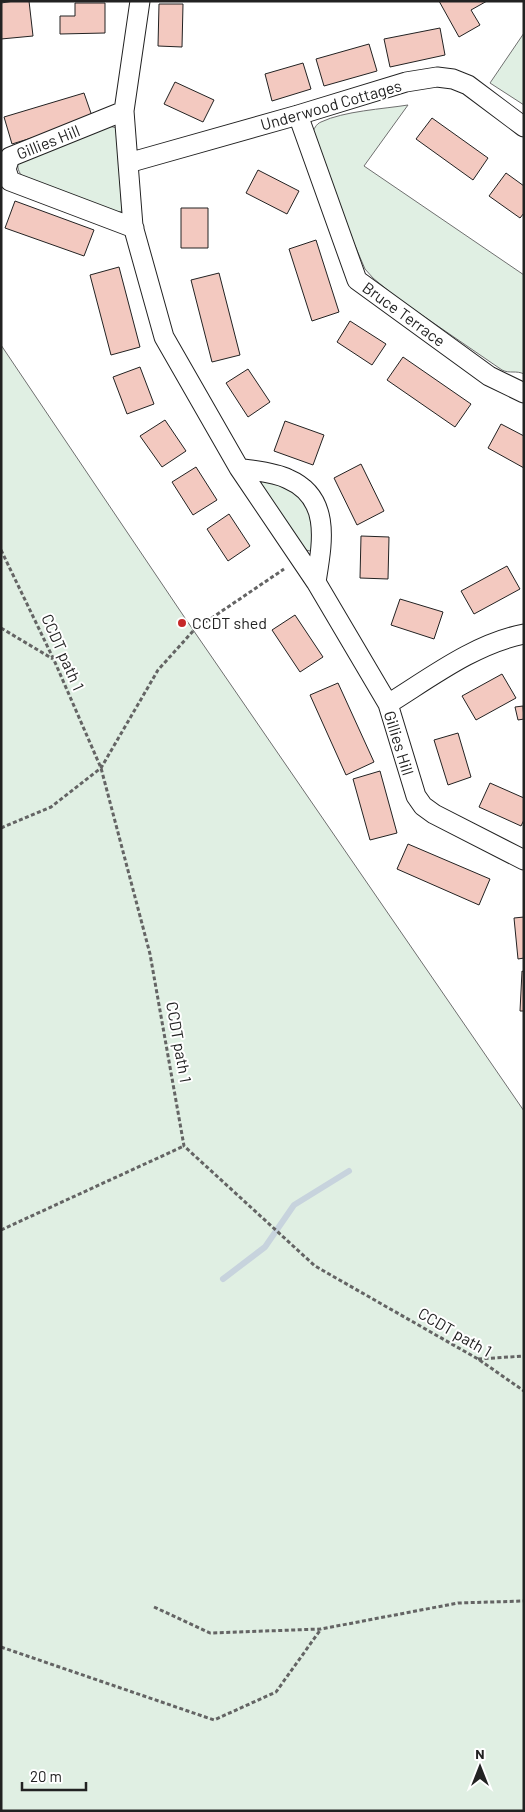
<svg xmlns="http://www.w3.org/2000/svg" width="525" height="1812" font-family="Barlow,sans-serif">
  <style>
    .green { fill: #e0efe3; stroke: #6f6f6f }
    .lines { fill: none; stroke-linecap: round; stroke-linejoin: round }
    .stream { stroke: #c7d3dd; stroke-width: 6 }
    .building { fill: #f3c9c0; stroke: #222 }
    .street-casing { stroke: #222; stroke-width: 21 }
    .path { stroke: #646464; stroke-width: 3; stroke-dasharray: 4 2.5; stroke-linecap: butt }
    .street { stroke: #fff; stroke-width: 19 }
    .poi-dot { fill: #c62828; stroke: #fff; stroke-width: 2 }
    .labels { text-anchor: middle; stroke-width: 4; stroke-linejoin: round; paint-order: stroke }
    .street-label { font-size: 16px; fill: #222; stroke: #fff }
    .poi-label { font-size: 16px; fill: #222; stroke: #fff; text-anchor: start }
  </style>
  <rect width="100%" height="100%" fill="#fff"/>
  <path class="green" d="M524,33V105L490,83Z
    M408,105L364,166L524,275V374C516,370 510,374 502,370L397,298L373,278L365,269L350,234L312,134C314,129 316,124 321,122C344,111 383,109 408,105Z
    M109,126L117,128V132L122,211L120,212L110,211L25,179C20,174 17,170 18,163Z
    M1,345L187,621L524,1111V1811H1Z
    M262,479L289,486L309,505L314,547L310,551L306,550L258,481Z"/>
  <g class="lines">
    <path class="stream" d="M223,1279L265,1247L294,1205L349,1171"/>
  </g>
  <path class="building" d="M14,1H29L33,36L1,39V3Z
    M439,1H487L471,10L480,25L459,37Z
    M75,3H105V33L60,34V16H75Z
    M159,4H183L182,47L158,46Z
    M440,28L445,55L390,67L384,39Z
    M369,44L377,71L324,86L316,59Z
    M303,63L311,89L272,101L265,74Z
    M175,82L214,100L203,122L164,104Z
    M84,93L93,119L12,144L4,117Z
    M432,118L488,158L473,180L416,139Z
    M258,170L299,191L287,214L246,193Z
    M506,173L524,186V213L520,218L489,196Z
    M15,201L94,230L84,256L5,228Z
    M181,208H208V248H181Z
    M316,240L339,312L312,321L289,249Z
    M119,267L140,347L111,355L90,275Z
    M219,273L240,355L212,362L191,280Z
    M350,321L386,344L372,365L337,342Z
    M403,357L471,404L455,427L387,380Z
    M140,367L154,404L127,414L113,377Z
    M248,369L270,402L248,417L226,383Z
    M165,420L186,451L162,467L140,436Z
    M285,421L324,435L313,465L274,451Z
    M501,424L524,436V468L488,448Z
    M361,464L384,511L357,525L334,478Z
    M196,467L217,500L193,515L172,482Z
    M229,514L250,546L228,561L207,529Z
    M361,536L389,537L388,579L360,578Z
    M507,566L520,589L474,614L461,591Z
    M400,599L443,612L434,639L391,625Z
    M295,615L323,657L300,672L272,630Z
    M502,674L516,698L476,720L462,696Z
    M338,683L374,762L346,775L310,695Z
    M523,706L524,719L518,720L515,707Z
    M458,733L471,777L448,785L434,740Z
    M380,771L397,833L370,840L353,779Z
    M490,783L524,798V820L521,826L479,807Z
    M408,844L490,879L479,905L397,869Z
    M524,917V958L518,959L514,918Z
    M522,971L524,972V1011H520Z"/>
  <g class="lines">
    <g class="street-casing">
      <path id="street" d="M140,1L124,111L128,163L133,226L164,337L239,468L316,582L388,704L416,796L423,806L434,814L524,860
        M124,111L10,157L6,169L10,181L134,228
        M298,115L357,280L489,376L524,393
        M128,163L298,115L406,82L437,77L453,79L468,85L524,127
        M239,468C254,471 274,472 288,479C332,498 322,544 316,582
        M388,704C430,678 474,644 524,634"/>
    </g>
    <path class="path" d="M1,550L54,660L101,768L150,954L184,1146L315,1266L478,1359L524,1391
      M1,628L53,659
      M1,828L51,807L101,768L158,670L194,630L284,569
      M1,1230L184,1146
      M478,1359L524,1356
      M154,1607L210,1633L321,1629L458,1603L524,1601
      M1,1647L214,1720L276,1692L321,1629"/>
    <use href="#street" class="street"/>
  </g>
  <circle class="poi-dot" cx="182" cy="623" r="5"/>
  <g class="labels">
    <g class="street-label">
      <text transform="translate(331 105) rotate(-16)" y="6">Underwood Cottages</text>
      <text transform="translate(48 142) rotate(-22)" y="6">Gillies Hill</text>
      <text transform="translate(404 314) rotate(36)" y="6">Bruce Terrace</text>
      <text transform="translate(63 652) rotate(66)" y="6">CCDT path 1</text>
      <text transform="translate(399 743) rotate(73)" y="6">Gillies Hill</text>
      <text transform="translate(179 1042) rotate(80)" y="6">CCDT path 1</text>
      <text transform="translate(455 1332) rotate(30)" y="6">CCDT path 1</text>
    </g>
    <g class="poi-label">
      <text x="192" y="629">CCDT shed</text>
    </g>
  </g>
  <rect width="525" height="1812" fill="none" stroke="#222222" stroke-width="5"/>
  <g transform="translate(480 1767)" stroke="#ffffff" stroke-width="4" paint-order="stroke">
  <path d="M0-4L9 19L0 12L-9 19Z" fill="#222222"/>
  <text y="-8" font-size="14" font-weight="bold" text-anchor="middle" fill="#222222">N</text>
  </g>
  <path d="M22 1782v8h64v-8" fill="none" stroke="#222222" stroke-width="2.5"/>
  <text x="30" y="1782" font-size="15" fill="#222222" stroke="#ffffff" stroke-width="4" paint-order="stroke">20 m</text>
</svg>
